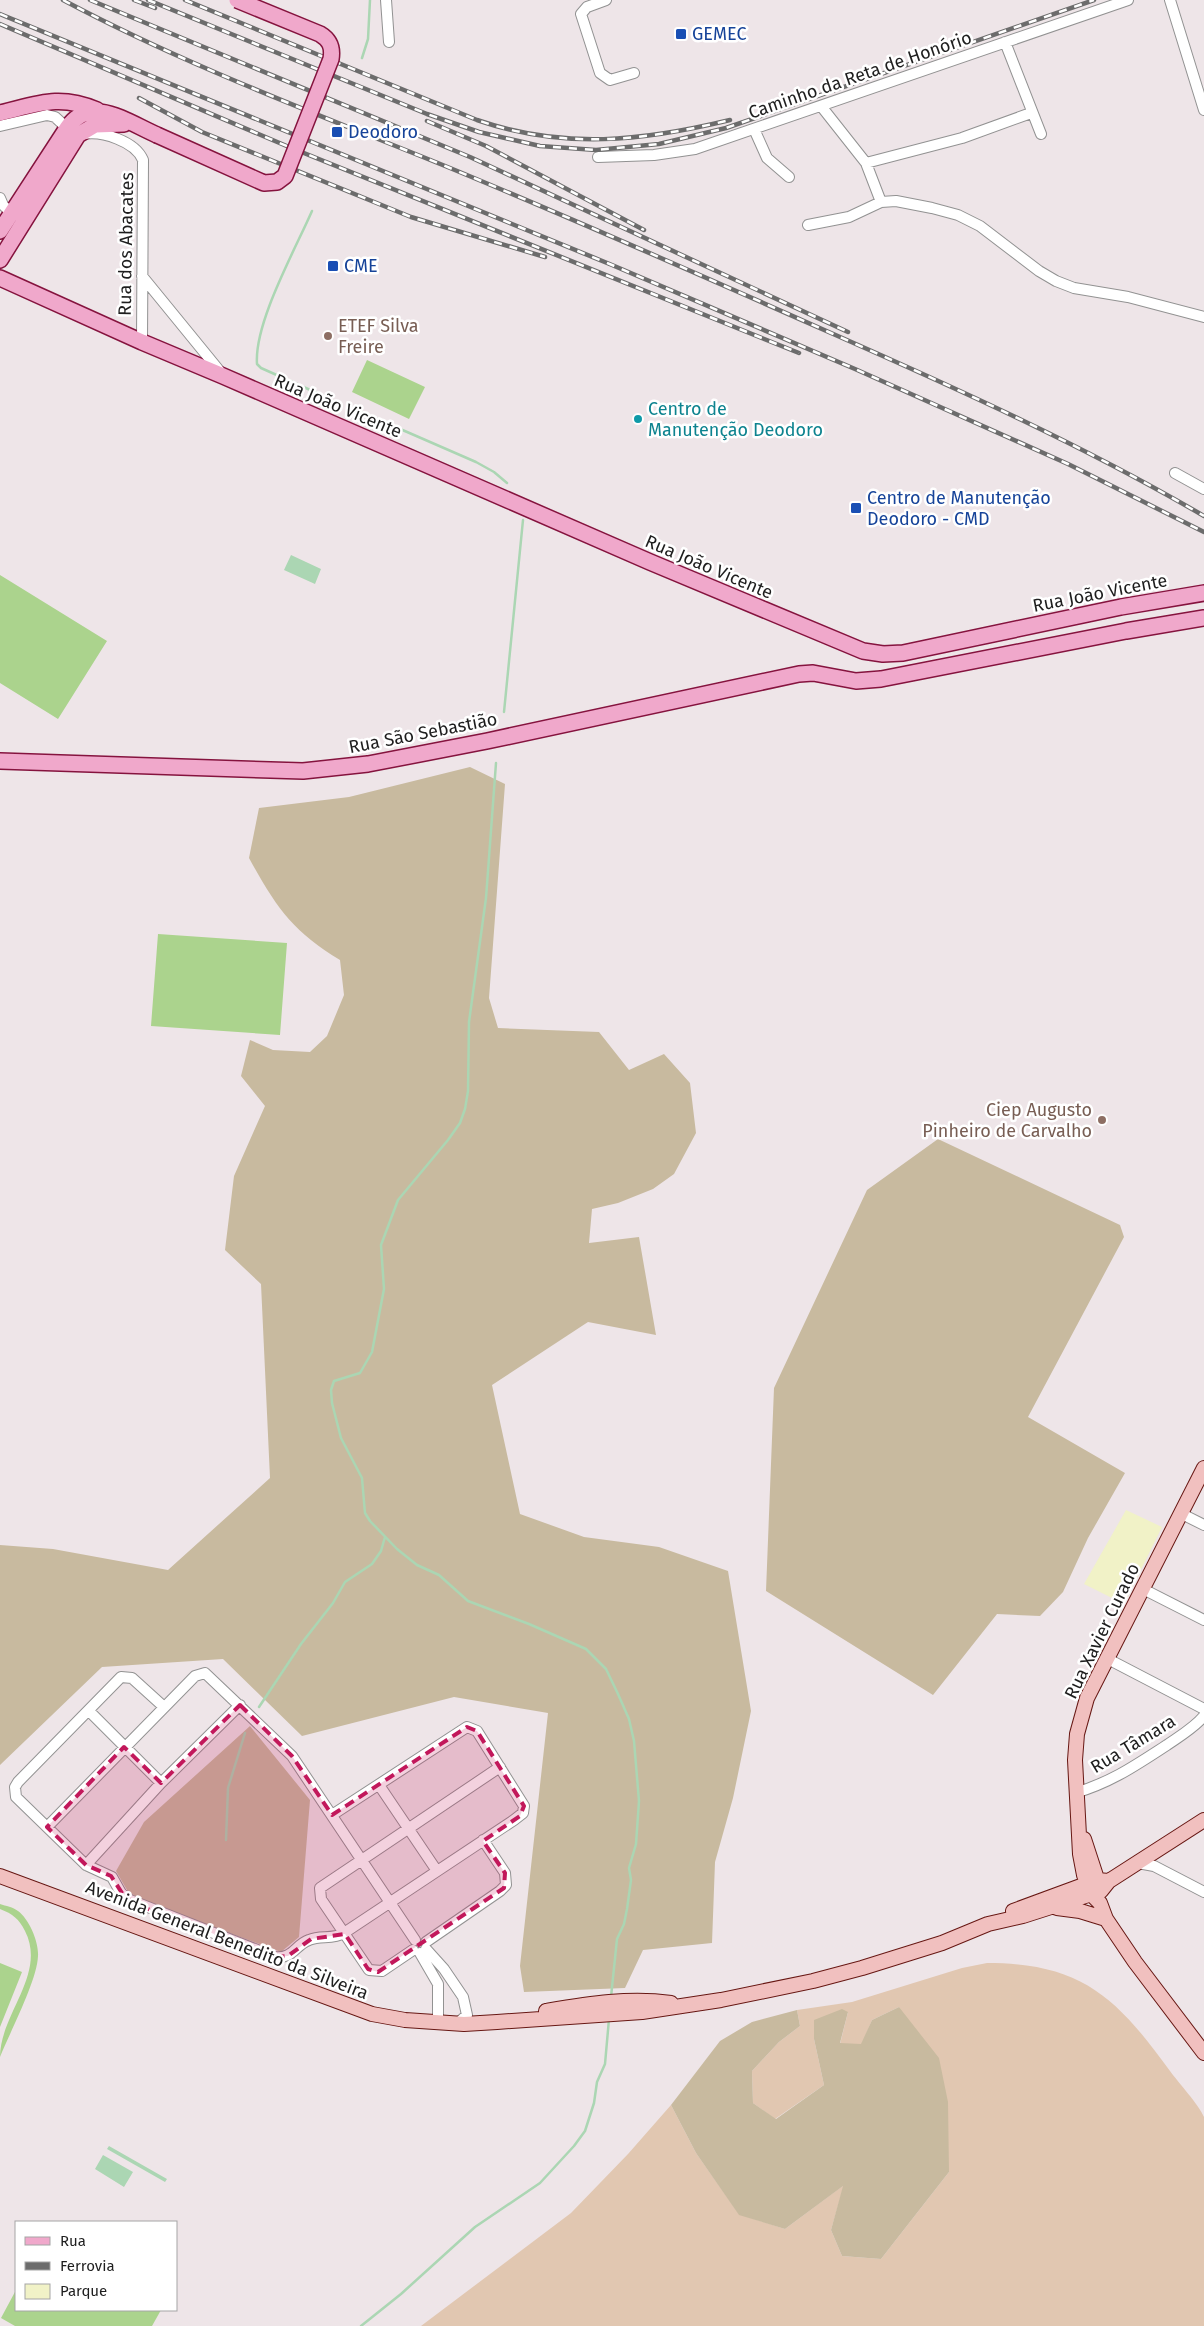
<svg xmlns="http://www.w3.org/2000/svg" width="1204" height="2326" font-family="'Fira Sans',sans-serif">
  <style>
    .grass { fill: #e1c7b1 }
    .forest { fill: #c8ba9f }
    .park { fill: #f1f2c7 }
    .pitch { fill: #abd38d }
    .water { fill: #abd6b3 }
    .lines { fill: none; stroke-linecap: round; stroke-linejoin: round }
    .stream { stroke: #abd6b3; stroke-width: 2.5 }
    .minor-casing { stroke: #929292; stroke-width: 12 }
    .secondary-casing { stroke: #671713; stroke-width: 16 }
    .primary-casing { stroke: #85133e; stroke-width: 18 }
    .minor { stroke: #fff; stroke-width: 10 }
    .secondary { stroke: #f1c0bf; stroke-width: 14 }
    .primary { stroke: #f0a8cb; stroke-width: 15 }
    .rail-casing { stroke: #6c6c6c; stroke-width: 4.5 }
    .rail { stroke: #fff; stroke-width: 2.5; stroke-dasharray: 8; stroke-linecap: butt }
    .primary-bridge-casing { stroke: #85133e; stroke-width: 18; stroke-linecap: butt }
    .primary-bridge { stroke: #f0a8cb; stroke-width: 15 }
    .marked { fill: #c2185b; fill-opacity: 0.2; stroke: #c2185b; stroke-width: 4; stroke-dasharray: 10 6; stroke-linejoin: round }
    .transit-dot { fill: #1a4fb4; stroke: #fff; stroke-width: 2 }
    .education-dot { fill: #8d6e63; stroke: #fff; stroke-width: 2 }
    .culture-dot { fill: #0f9aa8; stroke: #fff; stroke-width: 2 }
    .labels { text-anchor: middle; stroke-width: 5; stroke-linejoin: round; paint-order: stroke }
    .transit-label { font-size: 18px; fill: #164399; stroke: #fff; text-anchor: start }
    .street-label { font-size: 18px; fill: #1e1e1e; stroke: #fff }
    .education-label { font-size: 18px; fill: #785e54; stroke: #fff; text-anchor: start }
    .culture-label { font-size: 18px; fill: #0d838f; stroke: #fff; text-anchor: start }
  </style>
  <rect width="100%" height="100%" fill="#eee5e8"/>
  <path class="grass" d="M987,1963C1082,1963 1117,1998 1170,2071C1178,2082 1199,2105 1204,2117C1204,2127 1204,2154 1204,2166C1204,2219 1204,2273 1204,2326H421L571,2213L628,2154L671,2105L696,2153L739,2214L785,2229L844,2185L831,2230L842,2256L881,2259L949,2172L899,2007L872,2020L862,2044H840L848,2012L814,2039L824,2085L775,2119L753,2103L752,2071L779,2042L800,2026L797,2010L852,2002L962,1968Z"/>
  <path class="forest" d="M470,767L505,784L489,998L498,1028L599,1032L629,1070L664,1054L690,1083L696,1133L674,1174L653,1189L618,1203L592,1209L589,1243L639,1237L656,1335L588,1322L492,1385L520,1514L584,1537L659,1547L728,1571L751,1711L733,1798L715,1862L712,1943L643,1950L625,1988L524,1992L520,1966L548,1713L454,1697L302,1736L223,1659L102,1667L0,1765V1545L53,1549L168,1570L270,1478L261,1284L225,1250L234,1176L265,1106L241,1076L250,1040L273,1050L310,1052L327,1036L344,995L340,960C292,931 276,907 249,858L259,808L349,797Z
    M938,1139L1120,1225L1124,1237L1028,1417L1125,1473L1088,1538L1063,1592L1040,1616L997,1614L933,1695L766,1591L774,1388L867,1190Z
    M250,1726L310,1800L299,1937L281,1952L140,1900L127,1890L116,1871L144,1822Z
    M899,2007L939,2058L948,2102L949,2172L881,2259L842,2256L831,2230L843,2186L785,2229L739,2215L696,2153L671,2105L720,2041L752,2022L797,2010L800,2026L779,2042L752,2071L753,2103L776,2119L824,2085L814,2039V2020L842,2009L848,2012L840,2043L861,2044L872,2020Z"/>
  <path class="park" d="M1126,1510L1162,1527L1124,1604L1084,1584Z"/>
  <path class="pitch" d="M367,360L425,387L409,419L352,392Z
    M0,575L107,641L58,719L0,683Z
    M158,934L287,943L280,1035L151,1026Z
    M0,1904C6,1906 13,1907 18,1911C29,1919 39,1942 38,1956C37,1981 10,2032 0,2057C0,2014 47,1974 25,1931C19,1919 13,1914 0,1909Z
    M0,1963L22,1972L0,2027Z
    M16,2290V2310H161L152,2326H15L1,2318Z"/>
  <path class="water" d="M291,555L321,569L315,584L284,570Z
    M109,2146L167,2179L165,2182L107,2149Z
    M103,2155L133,2172L124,2187L95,2169Z"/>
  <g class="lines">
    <path class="stream" d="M362,58L368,39L370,0
      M312,211C295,250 254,323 257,364L261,368L317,393
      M352,408L476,462L494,472L507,483
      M504,712L523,520
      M496,763L486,898L469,1022L468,1091L465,1109L460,1123L448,1140L398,1200L381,1245L384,1289L372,1352L360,1373L334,1381L331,1390L332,1403L341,1438L362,1478L365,1513L370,1521L397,1549L417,1565L439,1575L468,1601L529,1624L586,1649L606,1669L618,1694L629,1719L634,1741L639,1801L636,1844L629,1868L631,1880L627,1909L624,1924L617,1939L611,1997
      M259,1707L301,1644L333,1603L345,1582L372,1564L381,1551L385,1537
      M226,1840L228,1788L245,1733
      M361,2326L401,2294L475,2227L540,2183L574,2146L585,2131L594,2103L597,2082L605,2064L609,2019"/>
    <g class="minor-casing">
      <path id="minor" d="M386,0L389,42
        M606,0L587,7L581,14L600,73L610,80L634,73
        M1170,0L1204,110
        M1005,42L1041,134
        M821,106L866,163L881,202
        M0,126L47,115L55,117L67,128
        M754,129L767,158L789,177
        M84,134C102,131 135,141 143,160L142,342
        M598,157L654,155L695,149L1128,0
        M866,163L962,138L1031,113
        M0,198L3,205L11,213
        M808,225L849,217L881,202L896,201L932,208L958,215L980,226L1039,271L1056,281L1074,288L1128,297L1204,317
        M142,276L222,374
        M1175,473L1204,489
        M1180,1513L1204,1525
        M1143,1589L1204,1620
        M1106,1658L1204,1709
        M164,1707L132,1678L121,1677L18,1782L15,1787L16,1797L86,1865L112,1877L121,1893L130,1900L275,1957C293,1959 295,1945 309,1940C321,1935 332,1940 344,1933L514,1820L523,1813L524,1806L477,1731L467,1727L332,1815
        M89,1711L161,1783
        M379,1785L437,1871
        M1075,1793C1112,1782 1136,1765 1167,1745C1180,1736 1194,1728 1204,1716
        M47,1827L195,1676L205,1673L292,1756L415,1940
        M1138,1863L1154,1866L1204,1892
        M86,1865L161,1783L240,1705
        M426,1942L500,1891L506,1885L505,1873L483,1840
        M426,1949L444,1969L463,1997L467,2015L458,2023
        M413,1950L382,1971L369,1970L321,1899L320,1888L500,1767
        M420,1953L438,1984V2021"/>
    </g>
    <g class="secondary-casing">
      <path id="secondary" d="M1204,1468L1087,1698L1077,1734L1075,1760L1080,1854L1084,1875L1091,1894L1100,1903L1106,1919L1135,1962L1204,2053
        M1084,1839L1100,1888
        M0,1876L372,2014L405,2020L464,2024L497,2022L642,2012L721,2000L813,1981L862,1968L942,1943L988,1924L1023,1916L1101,1891L1109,1881L1204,1820
        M1057,1908L1080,1911L1106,1919
        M1013,1911L1097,1880L1109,1881
        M546,2011C588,2004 629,1997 671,2003"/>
    </g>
    <g class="primary-casing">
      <path id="primary" d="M0,113C38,104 59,94 97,110
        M0,231L67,128C90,94 127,122 157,135
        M0,260L78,135L95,125L124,124
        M0,278L142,342L223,376L650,562L863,651L883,654L903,653L1121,607L1204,593
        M0,761L303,771L368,764L487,741L799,674L813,673L856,681L881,679L1126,631L1204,618"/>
    </g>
    <use href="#minor" class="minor"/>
    <use href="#secondary" class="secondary"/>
    <use href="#primary" class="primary"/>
    <g class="rail-casing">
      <path id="rail" d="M63,0C187,66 320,115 450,168C578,221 705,277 831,333C958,389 1084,446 1204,516
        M90,0L470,157L848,332
        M134,0L155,8
        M148,0L427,114L479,132L540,146L596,150L659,144L726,128L1094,0
        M185,0L477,120C564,150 643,141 730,120
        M0,14L612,265L855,369L1068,464L1204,532
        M0,24L289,147L799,353
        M139,98L202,132L411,217L545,257
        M427,121L486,146L644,230"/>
    </g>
    <use href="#rail" class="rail"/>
    <g class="primary-bridge-casing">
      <path id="primary-bridge" d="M157,135L264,183L277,182L285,176L331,59C333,47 330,40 320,34L237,0"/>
    </g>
    <use href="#primary-bridge" class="primary-bridge"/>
  </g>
  <path class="marked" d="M240,1705L292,1756L332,1815L467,1727L477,1731L524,1806L520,1816L483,1841L505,1873L504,1888L378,1972L368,1969L345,1934L311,1939L288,1956L275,1957L140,1906L124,1896L111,1876L86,1865L47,1827L124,1747L161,1783Z"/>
  <g class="transit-dot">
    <rect x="675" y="28" width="12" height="12" rx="2.5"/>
    <rect x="331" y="126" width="12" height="12" rx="2.5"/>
    <rect x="327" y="260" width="12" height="12" rx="2.5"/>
    <rect x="850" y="502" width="12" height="12" rx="2.5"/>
  </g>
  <g class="education-dot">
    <circle cx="328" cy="336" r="5"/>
    <circle cx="1102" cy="1120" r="5"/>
  </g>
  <circle class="culture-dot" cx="638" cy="419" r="5"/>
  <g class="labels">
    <g class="transit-label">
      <text x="692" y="40">GEMEC</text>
      <text x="348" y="138">Deodoro</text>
      <text x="344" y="272">CME</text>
      <text x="867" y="504">Centro de Manutenção<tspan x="867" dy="21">Deodoro - CMD</tspan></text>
    </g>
    <g class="street-label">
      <text transform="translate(860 75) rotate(-19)" y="6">Caminho da Reta de Honório</text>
      <text transform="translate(126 244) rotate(-89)" y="6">Rua dos Abacates</text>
      <text transform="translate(338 406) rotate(23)" y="6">Rua João Vicente</text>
      <text transform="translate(709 567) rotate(23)" y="6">Rua João Vicente</text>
      <text transform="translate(1100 593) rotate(-11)" y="6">Rua João Vicente</text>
      <text transform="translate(423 733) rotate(-11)" y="6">Rua São Sebastião</text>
      <text transform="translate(1102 1631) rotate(-64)" y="6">Rua Xavier Curado</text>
      <text transform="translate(1133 1744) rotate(-31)" y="6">Rua Tâmara</text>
      <text transform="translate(227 1940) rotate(21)" y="6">Avenida General Benedito da Silveira</text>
    </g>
    <g class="education-label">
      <text x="338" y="332">ETEF Silva<tspan x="338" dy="21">Freire</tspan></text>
      <text x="1092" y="1116" text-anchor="end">Ciep Augusto<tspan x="1092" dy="21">Pinheiro de Carvalho</tspan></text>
    </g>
    <g class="culture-label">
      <text x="648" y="415">Centro de<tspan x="648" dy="21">Manutenção Deodoro</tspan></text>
    </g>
  </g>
  <rect x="15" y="2221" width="162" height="90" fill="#ffffff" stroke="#a5a5a5"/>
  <rect x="25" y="2237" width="25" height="8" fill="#f0a8cb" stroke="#a5a5a5"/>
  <text x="60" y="2246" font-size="15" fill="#1e1e1e">Rua</text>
  <rect x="25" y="2262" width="25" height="8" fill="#6c6c6c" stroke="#a5a5a5"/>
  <text x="60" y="2271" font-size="15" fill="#1e1e1e">Ferrovia</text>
  <rect x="25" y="2284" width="25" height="15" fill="#f1f2c7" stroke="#a5a5a5"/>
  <text x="60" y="2296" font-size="15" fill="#1e1e1e">Parque</text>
</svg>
